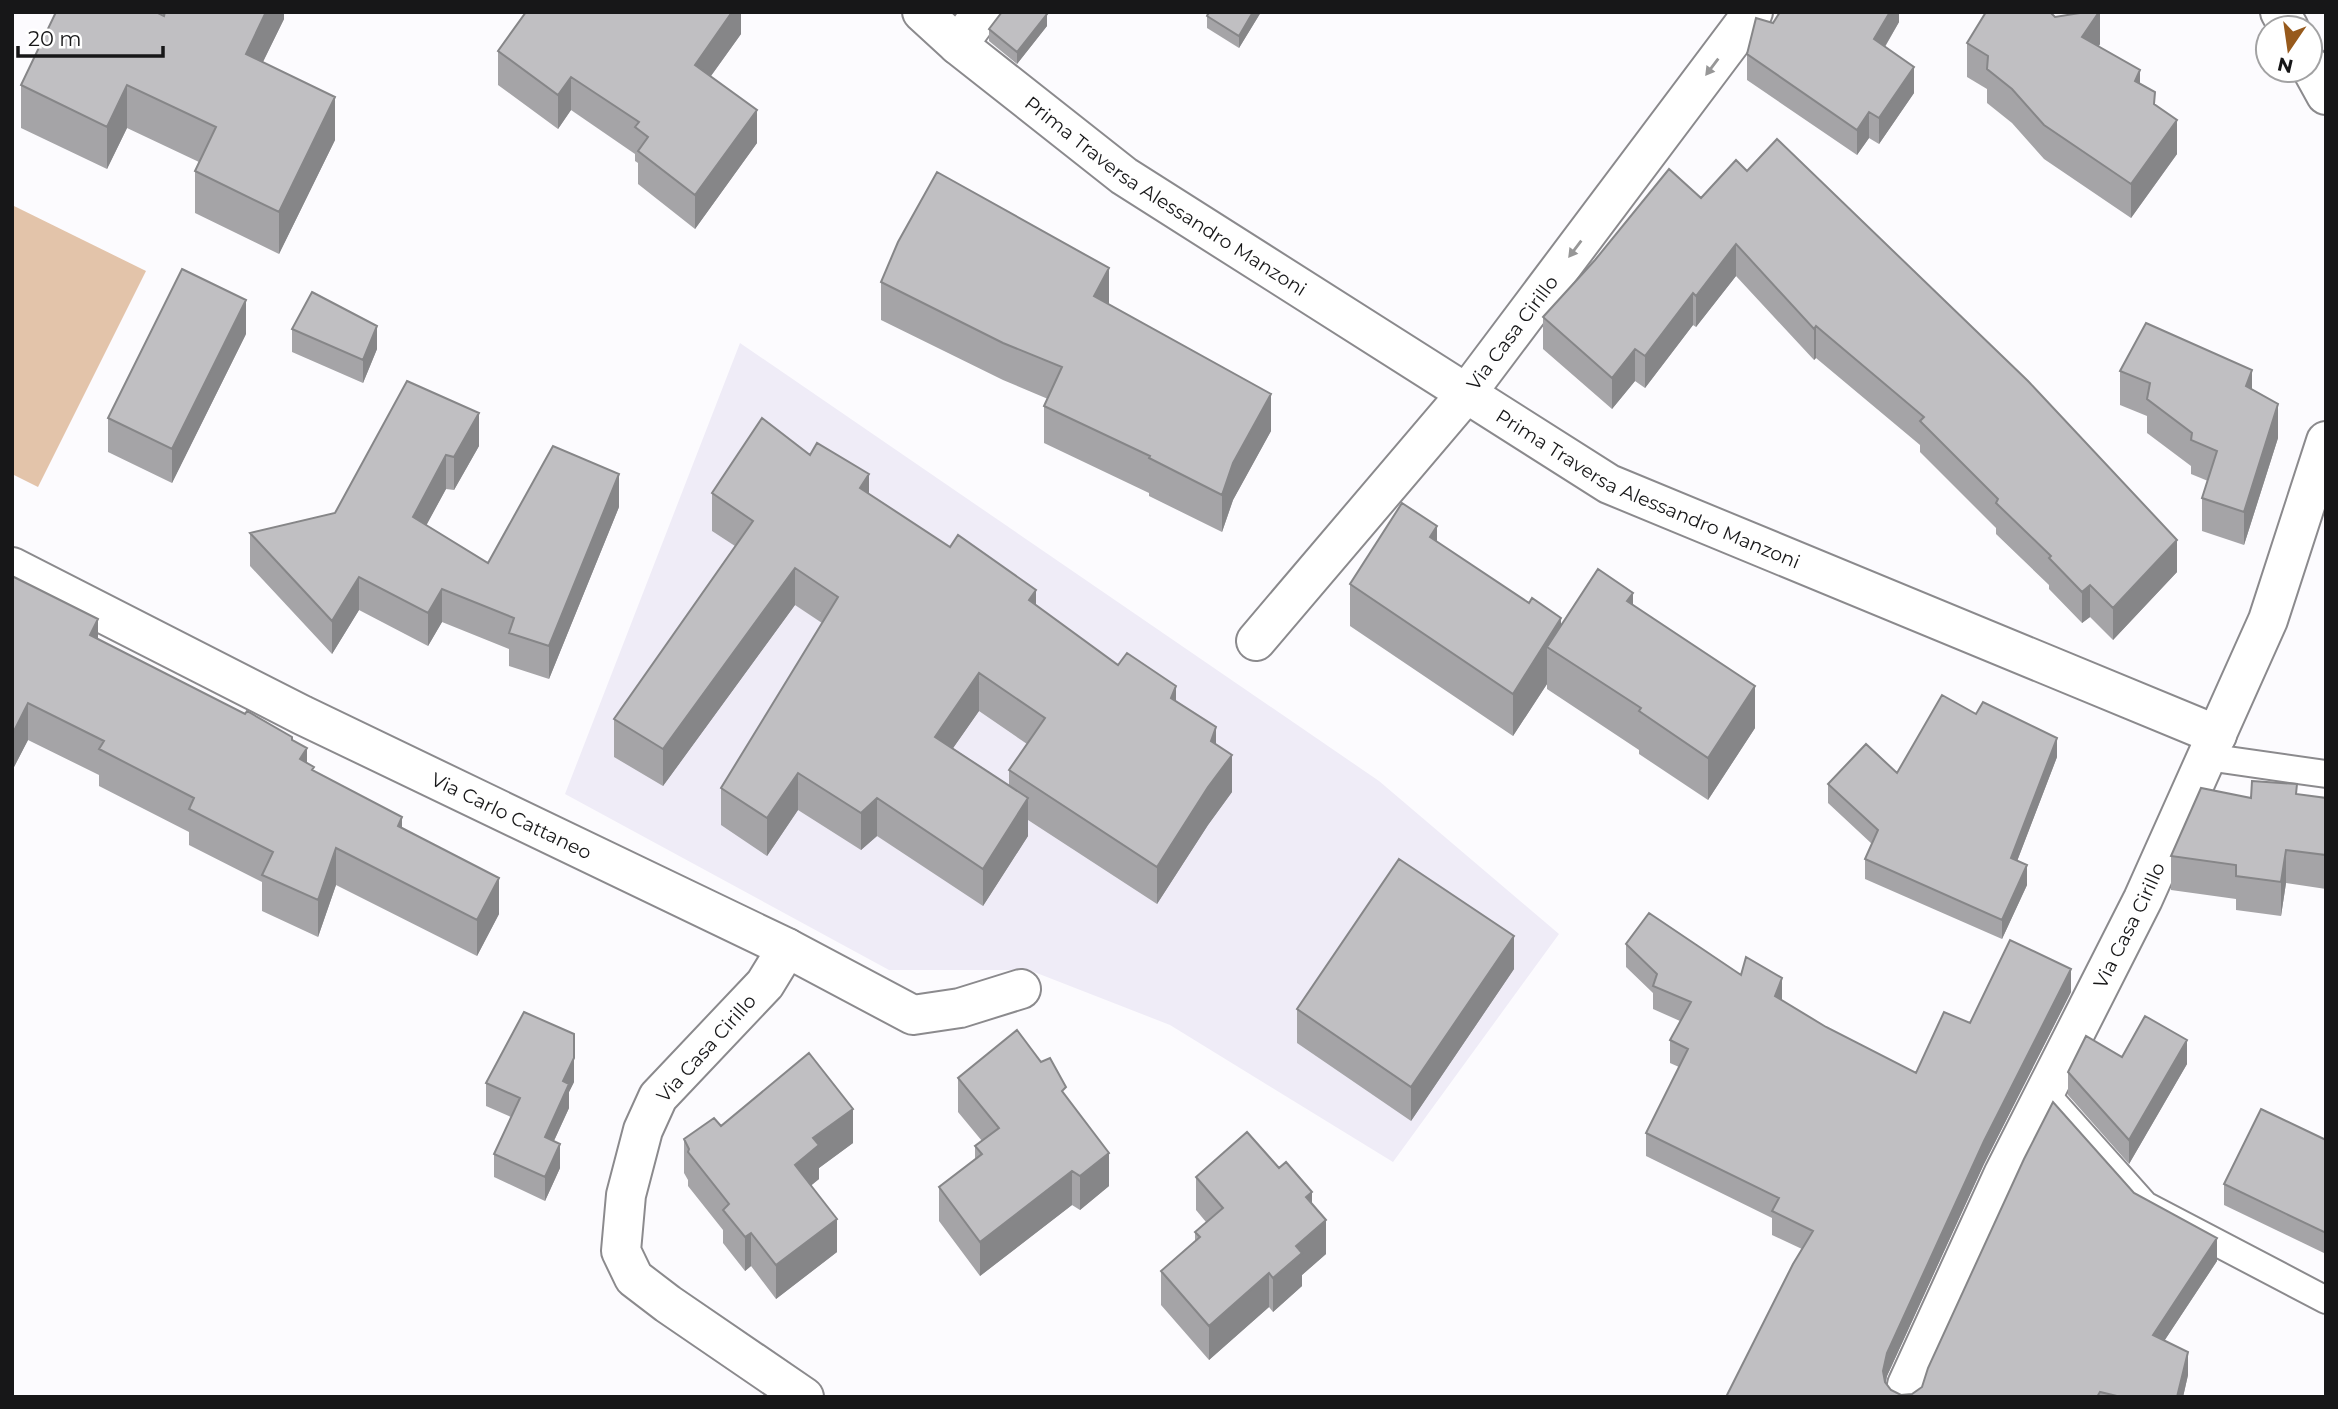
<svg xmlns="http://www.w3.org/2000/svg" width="2338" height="1409" font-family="Montserrat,sans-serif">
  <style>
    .built { fill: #efecf7 }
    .green { fill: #e3c4aa }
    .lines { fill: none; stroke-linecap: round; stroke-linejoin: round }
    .service-casing { stroke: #8b8a8d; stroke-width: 30 }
    .minor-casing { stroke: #8b8a8d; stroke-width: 42 }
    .tertiary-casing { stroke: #8b8a8d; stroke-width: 42 }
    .service { stroke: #fff; stroke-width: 26 }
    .minor { stroke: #fff; stroke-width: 38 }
    .tertiary { stroke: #fff; stroke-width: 38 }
    .wall { fill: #a5a4a7; fill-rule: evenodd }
    .shaded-wall { fill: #868688 }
    .building { fill: #c0bfc2; stroke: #868688; stroke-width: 2 }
    .oneway { fill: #979797 }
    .labels { text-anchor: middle; stroke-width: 7; stroke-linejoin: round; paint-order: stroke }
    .street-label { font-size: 19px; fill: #171718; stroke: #fff }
  </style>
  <rect width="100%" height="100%" fill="#fcfbfe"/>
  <path class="built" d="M740,343L1379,781L1559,934L1393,1162L1170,1025L1029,970H889L565,794Z"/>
  <path class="green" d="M12,205L146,271L38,487L12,474Z"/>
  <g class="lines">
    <g class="service-casing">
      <path id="service" d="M2207,757L2326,774
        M2045,1093L2145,1205L2326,1300"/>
    </g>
    <g class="minor-casing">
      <g id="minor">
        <path id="s1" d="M922,12L958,45L1124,176L1609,484L2217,735"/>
        <path d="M958,45L982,12"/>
        <path id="s2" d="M12,567L302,715L787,948L913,1015L960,1008L1021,989"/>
        <path id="s3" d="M1256,641L1466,394L1753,12"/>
        <path d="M787,948L765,984L658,1097L643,1130L626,1195L621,1251L634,1278L668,1304L804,1397"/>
      </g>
    </g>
    <g class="tertiary-casing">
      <g id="tertiary">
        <path d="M2280,12L2289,28"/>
        <path d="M2310,66L2326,95"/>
        <path id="s4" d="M1905,1397L1907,1385L2004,1173L2143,899L2268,620L2326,441"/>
      </g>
    </g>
    <use href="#service" class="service"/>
    <use href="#minor" class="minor"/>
    <use href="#tertiary" class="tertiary"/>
  </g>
  <path class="wall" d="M284,12V19L262,63L335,140L279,254L195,213V171L199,162L127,128L107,169L21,128V85L164,16Z
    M741,12V34L711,76L757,143L695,229L638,184V163L635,161V154L571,110L558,129L498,85V51Z
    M1261,12L1239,48L1207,28V16Z
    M1899,12V22L1885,47L1914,93L1879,144L1869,138L1857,155L1747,80V54L1773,23Z
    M2100,12V44L2099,46L2140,84L2155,104L2177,154L2131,218L2044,159L2012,123L1987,103V89L1967,77V43L2055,17Z
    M1047,26L1017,64L989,41V29Z
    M1701,198L2177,572L2113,640L2090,617L2082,623L2049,589V585L1996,534V528L1920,452V445L1816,358L1814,360L1736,276L1696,327L1693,325L1645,388L1635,381L1612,409L1543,349V317Z
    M881,282L1109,305L1271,431L1233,500L1222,532L1149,496V493L1044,443V406L1048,399L1003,380L881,320Z
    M292,329L377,349L363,383L292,352Z
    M246,334L172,483L108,452V418Z
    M2120,371L2252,390L2278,438L2244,545L2202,531V498L2208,481L2191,474V466L2147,433V416L2120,405Z
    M407,381L479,446L454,490L446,489L426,525L488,563L619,507L549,679L509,666V649L442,622L428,646L359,610L332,654L250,566V533L335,513Z
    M810,455L1036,605L1118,665L1176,702L1216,744L1232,792L1208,825L1157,904L1028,820V836L983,906L877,836L861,850L798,810L767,856L721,825V788L822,623L795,605L663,786L614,757V719L735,546L712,531V493ZM979,711L1027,744L1009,770V786L953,748Z
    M1437,542L1561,624L1633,605L1755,728L1708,800L1639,754V750L1547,689V684L1513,736L1350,626V584Z
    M12,576L98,640L292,740L307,763L314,771L402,829L499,914L477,956L336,885L318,937L262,911V882L189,845V832L99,786V775L28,740L14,767H12Z
    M1976,714L2057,757L2017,861L2027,885L2002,939L1865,879V859L1872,844L1828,803V784L1897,773Z
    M2297,794L2326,798V889L2286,883L2281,916L2236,910V899L2171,890V856L2251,798Z
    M1626,944L1741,975L1826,1027L1916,1073L1970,1023L2071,992L1984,1164L1887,1376L1886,1383L1891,1390L1901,1395L1912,1394L1922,1387L2134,1193L2217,1261L2164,1341L2188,1375L2183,1397H1726L1802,1249L1772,1235V1218L1646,1156V1133L1679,1067L1670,1063V1040L1680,1021L1653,1009V993L1626,967Z
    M1514,969L1411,1121L1297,1043V1009Z
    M2122,1057L2187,1064L2129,1164L2068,1095V1072Z
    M958,1078L1066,1096L1109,1186L1080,1210L1072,1205L980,1276L939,1221V1187L975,1160V1146L982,1141L958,1112Z
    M574,1082L569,1092V1108L554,1141L560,1168L545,1201L494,1177V1154L511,1117L486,1106V1083Z
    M721,1126L853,1143L819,1168V1179L811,1185L837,1252L776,1299L751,1266L745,1271L723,1243V1230L688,1186V1180L684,1173V1139Z
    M2326,1140V1254L2224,1205V1184Z
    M1196,1177L1312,1204L1326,1254L1302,1275V1286L1273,1312L1269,1307L1209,1360L1161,1305V1271L1195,1241V1232L1206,1222L1196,1210Z"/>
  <path class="shaded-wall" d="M266,12H284V19L246,97V54Z
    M732,12H741V34L695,98V65Z
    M1253,12H1261L1239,48V36Z
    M1890,12H1899V22L1874,65V39Z
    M2099,12H2100V44L2082,71V37Z
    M1047,14V26L1017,64V52Z
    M1914,67V93L1879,144V118Z
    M2140,70V104L2135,81Z
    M571,77V110L558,129V95Z
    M127,85V128L107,169V127Z
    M335,97V140L279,254V212Z
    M757,110V143L695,229V195Z
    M1869,112V138L1857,155V130Z
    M2177,120V154L2131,218V184Z
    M1736,244V276L1696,327V296Z
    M1109,268V306L1094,296Z
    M1693,293V325L1645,388V356Z
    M246,300V334L172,483V449Z
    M377,326V349L363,383V360Z
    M1816,326V358L1814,360V329Z
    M1635,349V381L1612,409V378Z
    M2252,370V404L2246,386Z
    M1271,394V431L1233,500L1222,532V495L1233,463Z
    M2278,404V438L2244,545V512Z
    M479,413V446L454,490V457Z
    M446,455V489L413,550V517Z
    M619,474V507L549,679V646Z
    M869,474V511L860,488Z
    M1437,526V569L1430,537Z
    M2177,540V572L2113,640V608Z
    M795,568V605L663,786V749Z
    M359,577V610L332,654V621Z
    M2090,585V617L2082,623V592Z
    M442,589V622L428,646V613Z
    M1036,590V627L1029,600Z
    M1633,593V635L1627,601Z
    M1561,618V656L1547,647V684L1513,736V694Z
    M98,619V656L90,635Z
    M979,673V711L935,774V737Z
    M1176,686V723L1171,698Z
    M1755,686V728L1708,800V758Z
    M28,703V740L14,767V731Z
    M1216,727V764L1211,741Z
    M2057,738V757L2011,877V858Z
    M307,748V785L300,759Z
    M1232,755V792L1208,825L1157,904V867L1208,787Z
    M798,773V810L767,856V818Z
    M877,798V836L861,850V813Z
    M1028,798V836L983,906V869Z
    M402,817V853L398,826Z
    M336,848V885L318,937V900Z
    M2286,850V883L2281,916V882Z
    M2027,865V885L2002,939V920Z
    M499,878V914L477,956V920Z
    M1514,936V969L1411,1121V1087Z
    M2071,969V992L1984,1164L1887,1376L1883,1394V1371L1887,1353L1984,1141Z
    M1782,978V1001L1775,996Z
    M574,1034V1082L569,1092V1108L545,1160V1137L563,1081Z
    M2187,1040V1064L2129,1164V1140Z
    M853,1109V1143L819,1168V1179L795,1199V1165L813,1138Z
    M560,1144V1168L545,1201V1177Z
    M1109,1153V1186L1080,1210V1176Z
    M1072,1171V1205L980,1276V1242Z
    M1312,1192V1226L1306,1197Z
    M837,1219V1252L776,1299V1265Z
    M1326,1220V1254L1302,1275V1286L1273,1312V1278L1296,1246Z
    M751,1233V1266L745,1271V1237Z
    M2217,1238V1261L2153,1358V1335Z
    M1269,1273V1307L1209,1360V1326Z
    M2188,1352V1375L2183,1397H2177Z"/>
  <path class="building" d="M56,12H156L164,16L165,12H266L246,54L335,97L279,212L195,171L216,127L127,85L107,127L21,85Z
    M526,12H732L695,65L757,110L695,195L638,151L648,137L635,127L639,122L571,77L558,95L498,51Z
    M1002,12H1044L1047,14L1017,52L989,29Z
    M1209,12H1253L1239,36L1207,16Z
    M1780,12H1890L1874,39L1914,67L1879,118L1869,112L1857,130L1747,54L1756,18L1773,23Z
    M1986,12H2050L2055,17L2086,12H2099L2082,37L2140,70L2135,81L2155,92L2154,104L2177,120L2131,184L2044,125L2012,89L1987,69L1988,56L1967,43Z
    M1777,139L2028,381L2177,540L2113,608L2090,585L2082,592L2049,558L2051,556L1996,503L1998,499L1920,421L1924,417L1816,326L1814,329L1736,244L1696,296L1693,293L1645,356L1635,349L1612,378L1543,317L1595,260L1669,169L1701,198L1736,160L1747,171Z
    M937,172L1109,268L1094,296L1271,394L1233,463L1222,495L1149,458L1150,456L1044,406L1062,367L1003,343L881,282L898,242Z
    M182,269L246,300L172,449L108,418Z
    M312,292L377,326L363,360L292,329Z
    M2146,323L2252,370L2246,386L2278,404L2244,512L2202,498L2217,451L2191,440L2192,433L2147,399L2150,383L2120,371Z
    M407,381L479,413L454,457L446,455L413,517L488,563L553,446L619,474L549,646L509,633L514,618L442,589L428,613L359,577L332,621L250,533L335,513Z
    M762,418L810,455L817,443L869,474L860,488L950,547L958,535L1036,590L1029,600L1118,665L1127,653L1176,686L1171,698L1216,727L1211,741L1232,755L1208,787L1157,867L1009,770L1045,718L979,673L935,737L1028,798L983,869L877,798L861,813L798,773L767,818L721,788L838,597L795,568L663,749L614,719L753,521L712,493Z
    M1402,503L1437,526L1430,537L1529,603L1532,598L1561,618L1513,694L1350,584Z
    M1598,569L1633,593L1627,601L1755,686L1708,758L1639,711L1641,708L1547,647Z
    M12,576L98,619L90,635L245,714L247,711L292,737V740L307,748L300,759L314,767L312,770L402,817L398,826L499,878L477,920L336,848L318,900L262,875L273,852L189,809L194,798L99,749L104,741L28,703L14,731L12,730Z
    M1942,695L1976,714L1983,702L2057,738L2011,858L2027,865L2002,920L1865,859L1878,830L1828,784L1866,744L1897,773Z
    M2252,781L2297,784L2296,794L2326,798V855L2286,850L2281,882L2236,876V865L2171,856L2201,788L2251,798Z
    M1399,859L1514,936L1411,1087L1297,1009Z
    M1649,913L1741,975L1746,957L1782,978L1775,996L1826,1027L1916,1073L1944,1012L1970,1023L2010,940L2071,969L1984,1141L1887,1353L1883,1371L1885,1382L1891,1390L1901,1395L1912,1394L1922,1387L1928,1368L2024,1159L2053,1102L2134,1193L2217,1238L2153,1335L2188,1352L2177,1397H2121L2100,1392L2097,1397H1726L1793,1264L1813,1231L1772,1211L1779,1198L1646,1133L1688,1049L1670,1040L1691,1002L1653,986L1657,974L1626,944Z
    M524,1012L574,1034V1058L563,1081L569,1084L545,1137L560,1144L545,1177L494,1154L520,1098L486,1083Z
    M2145,1016L2187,1040L2129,1140L2068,1072L2086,1036L2122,1057Z
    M1017,1030L1041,1062L1050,1058L1066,1087L1062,1091L1109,1153L1080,1176L1072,1171L980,1242L939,1187L982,1154L975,1146L999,1128L958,1078Z
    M809,1053L853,1109L813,1138L819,1145L795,1165L837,1219L776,1265L751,1233L745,1237L723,1210L729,1204L688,1152L689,1149L684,1139L714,1118L721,1126Z
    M2261,1109L2326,1140V1233L2224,1184Z
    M1247,1132L1279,1168L1286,1162L1312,1192L1306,1197L1326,1220L1296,1246L1302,1253L1273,1278L1269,1273L1209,1326L1161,1271L1200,1237L1195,1232L1223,1208L1196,1177Z"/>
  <defs><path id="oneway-solid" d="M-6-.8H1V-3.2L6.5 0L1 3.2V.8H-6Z" transform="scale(1.75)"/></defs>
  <g class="oneway">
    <use href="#oneway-solid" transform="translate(1712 67) rotate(127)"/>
    <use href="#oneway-solid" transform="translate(1575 249) rotate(127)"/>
  </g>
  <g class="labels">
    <g class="street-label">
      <text dy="7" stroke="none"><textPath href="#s1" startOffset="306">Prima Traversa Alessandro Manzoni</textPath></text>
      <text dy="7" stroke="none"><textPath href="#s3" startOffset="401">Via Casa Cirillo</textPath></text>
      <text dy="7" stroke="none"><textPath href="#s1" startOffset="872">Prima Traversa Alessandro Manzoni</textPath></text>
      <text dy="7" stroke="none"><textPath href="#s2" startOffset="558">Via Carlo Cattaneo</textPath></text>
      <text dy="7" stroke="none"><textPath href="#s4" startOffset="523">Via Casa Cirillo</textPath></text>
      <text transform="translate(706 1048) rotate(-48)" y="7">Via Casa Cirillo</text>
    </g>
  </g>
  <rect width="2338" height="1409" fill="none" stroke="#171718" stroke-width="28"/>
  <g transform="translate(2289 49) rotate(193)"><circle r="33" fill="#ffffff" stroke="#a2a2a3" stroke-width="2"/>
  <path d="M0-5L12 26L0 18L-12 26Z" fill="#975a1c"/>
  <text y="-10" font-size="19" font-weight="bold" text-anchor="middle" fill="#171718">N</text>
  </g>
  <path d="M18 46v10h145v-10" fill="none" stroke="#171718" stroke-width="3.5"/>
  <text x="28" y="46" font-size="21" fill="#171718" stroke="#ffffff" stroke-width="5" paint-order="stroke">20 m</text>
</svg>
